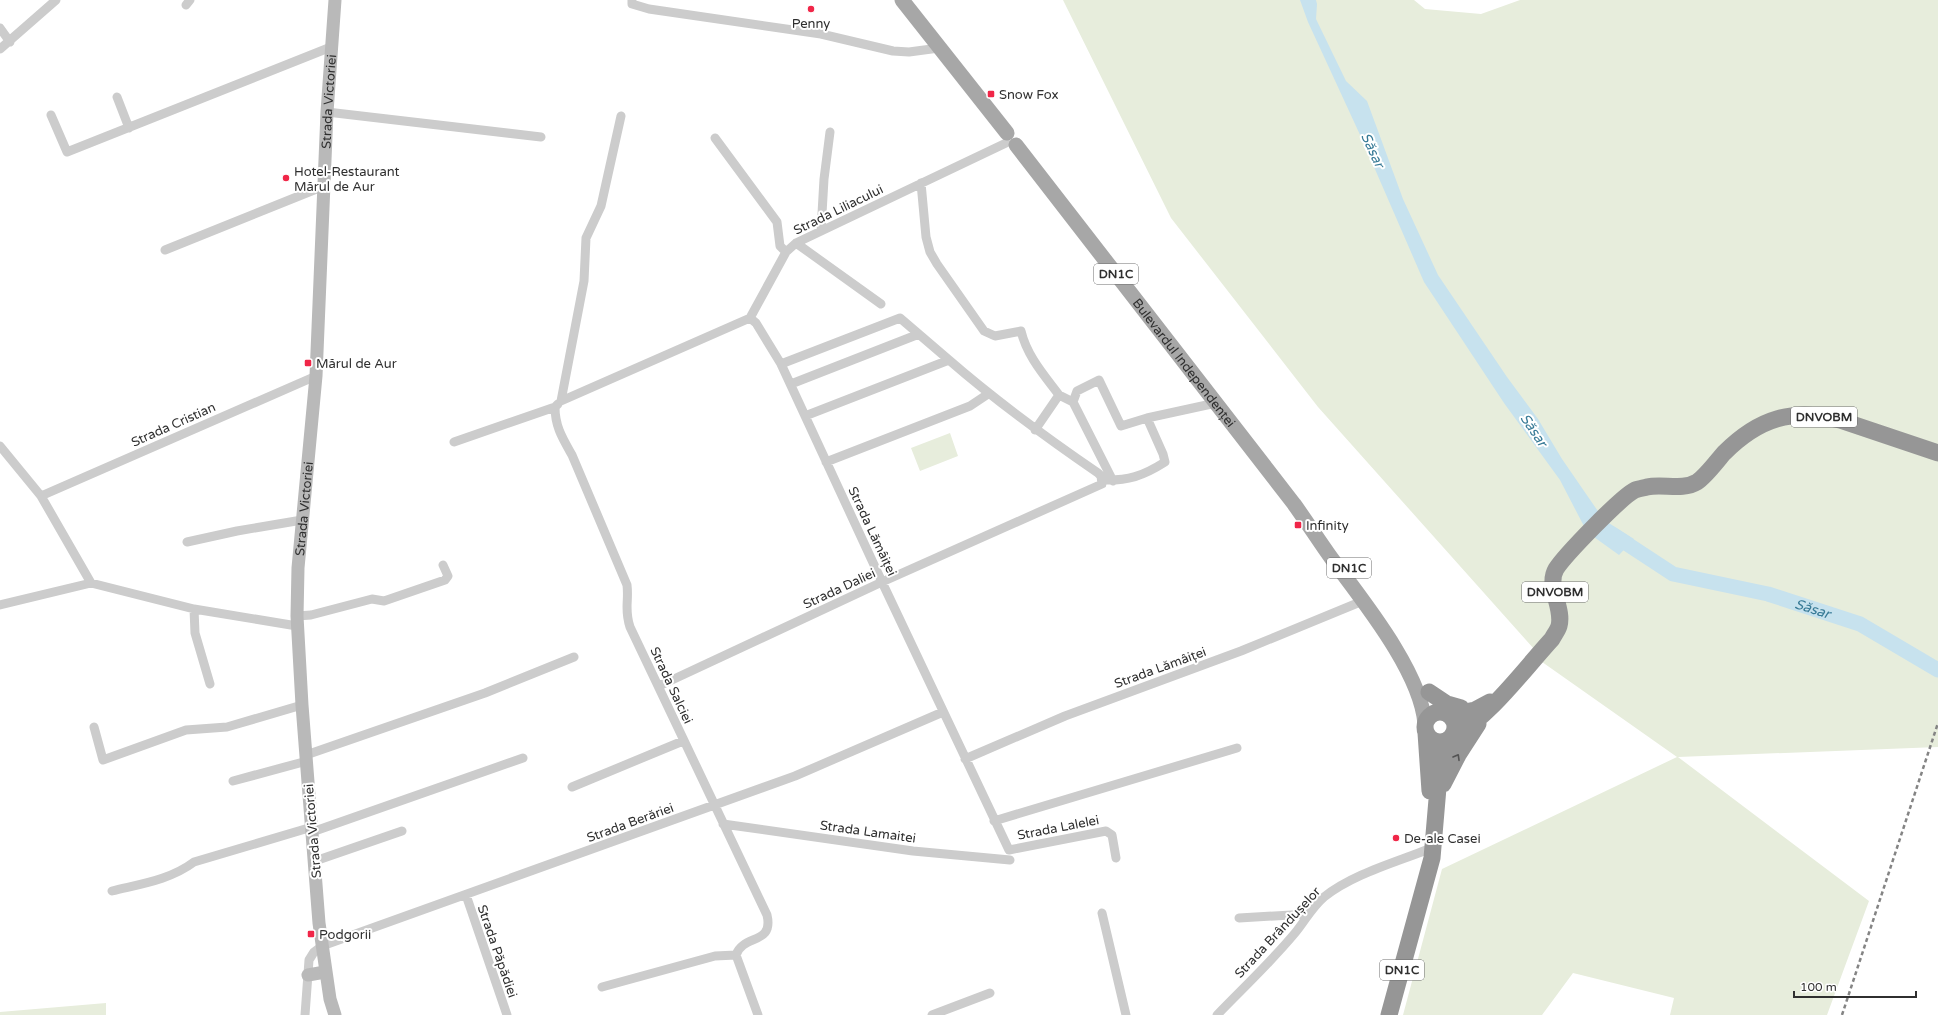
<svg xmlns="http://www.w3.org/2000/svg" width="1938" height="1015" font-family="'Varela Round',sans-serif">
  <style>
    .green { fill: #e7eddc }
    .water { fill: #c7e2ee }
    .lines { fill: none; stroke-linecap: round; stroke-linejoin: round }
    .river { stroke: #c7e2ee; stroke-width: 15 }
    .street { stroke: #ccc; stroke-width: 9 }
    .secondary { stroke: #b9b9b9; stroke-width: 13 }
    .primary { stroke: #a7a7a7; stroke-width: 15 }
    .highway { stroke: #969696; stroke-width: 17 }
    .rail { stroke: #848484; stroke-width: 2.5; stroke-dasharray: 4 3; stroke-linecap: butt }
    .oneway { stroke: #535353 }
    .poi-dot { fill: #f02648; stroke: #fff; stroke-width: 1.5 }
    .labels { text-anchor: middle; stroke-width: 4; stroke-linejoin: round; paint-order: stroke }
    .shield { fill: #fff; stroke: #6d6d6d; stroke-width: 1 }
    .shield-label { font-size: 12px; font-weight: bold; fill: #2f2f2f }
    .poi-label { font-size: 13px; fill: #2f2f2f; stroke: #fff; text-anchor: start }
    .street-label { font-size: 13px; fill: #2f2f2f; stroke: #fff }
    .water-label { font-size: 14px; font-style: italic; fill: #377a96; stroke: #fff }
  </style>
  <rect width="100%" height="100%" fill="#fff"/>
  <path class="green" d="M1063,0H1414L1425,9L1481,14L1520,0H1938V747L1678,757L1869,901L1827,1015H1670L1674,998L1573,973L1542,1015H1403L1442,869L1677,757L1535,657L1534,649L1318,407L1171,218Z
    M950,433L958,456L920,471L911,448Z
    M106,1003V1015H0V1012Z"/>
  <path class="water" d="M1300,0H1316L1317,4L1316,19L1346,81L1367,101L1403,199L1438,275L1507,377L1538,419L1562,459L1604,520L1634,539L1619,555L1587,532L1560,480L1504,403L1424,282L1361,137L1308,22Z"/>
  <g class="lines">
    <path class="river" id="s1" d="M1612,534L1673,574L1768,594L1860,624L1938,670"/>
    <path class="street" d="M632,0V4L649,9L821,34L893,51L909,52L939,48
      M186,5L190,0
      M0,28L10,42
      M0,49L56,0
      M117,97L129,128
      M327,112L541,137
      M51,115L67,152L331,47
      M621,116L601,206L586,238L584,281L561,401L750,318L786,252L796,243L1006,143
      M715,138L777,222L780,246L786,252
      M921,183L926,237L930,252L937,264L984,331L995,336L1021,331C1027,356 1044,375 1059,395L1035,430
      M821,231L824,179L830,132
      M796,243L881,304
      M165,250L324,186
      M750,318L756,323L781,364L882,582L1009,850L1106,831L1112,835L1116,858
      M781,364L900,318L949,360
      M791,384L919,334
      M1059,395L1073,402L1077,391L1099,380L1121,426L1147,418L1216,403
      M1073,402L1113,481
      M555,407C555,427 563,439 572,455L627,585C629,602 624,609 630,627L767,915C774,945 743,934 736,955
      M454,442L555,407L558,404
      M0,446L41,496L91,583
      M826,462L970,406L988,394
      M1102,480C1128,481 1143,476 1165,462L1163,454L1147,418
      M41,496L316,376
      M187,542L237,531L302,520
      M0,605L91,583L194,609L297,626
      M194,609L195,633L210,684
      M297,616L311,615L372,599L384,601L445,580L448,576L443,565
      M659,686L882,582L1102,484L1101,476L1098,473C1047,438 996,401 949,360L805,416
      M94,727L103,760L186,730L227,727L302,705
      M306,755L485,693L574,657
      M965,759L1065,716L1241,651L1365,600
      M233,781L307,761
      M572,787L683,741
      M994,821L1237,748
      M723,824L913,851L1010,860
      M312,832L523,758
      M315,861L402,831
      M112,891C140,884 170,880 194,862L312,827
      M466,895L507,1015
      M1102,913L1126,1015
      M1239,918L1308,914
      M602,987L715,956L736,955L758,1015
      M305,1015L309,960L314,952L322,946L795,776L943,712
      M932,1015L990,993
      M1217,1015C1243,988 1271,962 1295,933C1305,921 1312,907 1324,897C1353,874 1394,863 1429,849"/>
    <g class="secondary">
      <path d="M308,975L325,972"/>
      <path id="s2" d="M335,1015L330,999L319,923L302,705L297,616L298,568L316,376L327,112L335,0"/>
    </g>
    <g class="primary">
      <path d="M902,0L1007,133"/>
      <path id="s3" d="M1016,145L1294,504C1307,522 1319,541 1332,559C1363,601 1421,672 1425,724"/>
    </g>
    <path class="highway" d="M1429,692L1447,704L1461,708
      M1425 727a15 15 0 1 1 30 0a15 15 0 1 1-30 0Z
      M1450,715L1475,710L1490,702
      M1426,733L1430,791
      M1452,738C1492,714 1521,673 1552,639C1554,635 1558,630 1559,626C1564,608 1546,586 1556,569C1565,555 1621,497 1635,490C1638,489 1643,488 1647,487C1662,483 1682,491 1697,482C1706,476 1717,461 1724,453C1759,418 1792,408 1840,420L1938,453
      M1443,784L1458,755L1478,724
      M1389,1015L1432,858L1439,776L1446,742"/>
    <path class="rail" d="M1842,1015L1938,723"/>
  </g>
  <defs><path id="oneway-chevron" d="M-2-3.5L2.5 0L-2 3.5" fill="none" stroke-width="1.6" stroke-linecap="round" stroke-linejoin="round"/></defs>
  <use class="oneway" href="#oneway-chevron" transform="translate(1457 757) rotate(-60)"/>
  <g class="poi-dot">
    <circle cx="811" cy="9" r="4"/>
    <rect x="987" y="90" width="8" height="8" rx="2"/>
    <circle cx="286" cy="178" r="4"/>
    <rect x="304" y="359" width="8" height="8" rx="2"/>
    <rect x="1294" y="521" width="8" height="8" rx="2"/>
    <circle cx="1396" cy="838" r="4"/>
    <rect x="307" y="930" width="8" height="8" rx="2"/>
  </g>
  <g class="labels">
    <g class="shield">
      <rect x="1094" y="264" width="44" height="20" rx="3"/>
      <rect x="1791" y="407" width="66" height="20" rx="3"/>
      <rect x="1327" y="558" width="44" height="20" rx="3"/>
      <rect x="1522" y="582" width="66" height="20" rx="3"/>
      <rect x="1380" y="960" width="44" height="20" rx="3"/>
    </g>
    <g class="shield-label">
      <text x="1116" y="278">DN1C</text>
      <text x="1824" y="421">DNVOBM</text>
      <text x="1349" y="572">DN1C</text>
      <text x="1555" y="596">DNVOBM</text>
      <text x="1402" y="974">DN1C</text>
    </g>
    <g class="poi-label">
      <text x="811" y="28" text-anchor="middle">Penny</text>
      <text x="999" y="99">Snow Fox</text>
      <text x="294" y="176">Hotel-Restaurant<tspan x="294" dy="15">Mărul de Aur</tspan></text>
      <text x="316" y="368">Mărul de Aur</text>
      <text x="1306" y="530">Infinity</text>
      <text x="1404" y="843">De-ale Casei</text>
      <text x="319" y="939">Podgorii</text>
    </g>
    <g class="street-label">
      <text dy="5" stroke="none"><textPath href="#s2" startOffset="917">Strada Victoriei</textPath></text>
      <text transform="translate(838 209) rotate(-26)" y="5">Strada Liliacului</text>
      <text dy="5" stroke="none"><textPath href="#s3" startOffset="275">Bulevardul Independenței</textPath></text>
      <text transform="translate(173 424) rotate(-24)" y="5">Strada Cristian</text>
      <text dy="5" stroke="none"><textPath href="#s2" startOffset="509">Strada Victoriei</textPath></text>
      <text transform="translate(873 531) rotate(65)" y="5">Strada Lămâiței</text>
      <text transform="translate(839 588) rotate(-25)" y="5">Strada Daliei</text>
      <text transform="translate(1160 667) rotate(-20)" y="5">Strada Lămâiței</text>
      <text transform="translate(672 685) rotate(65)" y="5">Strada Salciei</text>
      <text transform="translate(630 822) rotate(-20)" y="5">Strada Berăriei</text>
      <text transform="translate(1058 827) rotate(-11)" y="5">Strada Lalelei</text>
      <text transform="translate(312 831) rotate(-95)" y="5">Strada Victoriei</text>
      <text transform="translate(868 831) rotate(8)" y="5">Strada Lamaitei</text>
      <text transform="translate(1277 932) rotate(-47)" y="5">Strada Brândușelor</text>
      <text transform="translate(498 951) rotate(71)" y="5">Strada Păpădiei</text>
    </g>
    <g class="water-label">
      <text transform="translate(1373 150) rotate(65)" y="5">Săsar</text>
      <text transform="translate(1534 430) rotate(56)" y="5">Săsar</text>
      <text dy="5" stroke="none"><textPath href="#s1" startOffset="217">Săsar</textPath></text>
    </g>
  </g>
  <path d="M1794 991v6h122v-6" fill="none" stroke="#2f2f2f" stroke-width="2"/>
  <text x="1800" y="991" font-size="12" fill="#2f2f2f" stroke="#ffffff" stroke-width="3" paint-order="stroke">100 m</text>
</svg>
